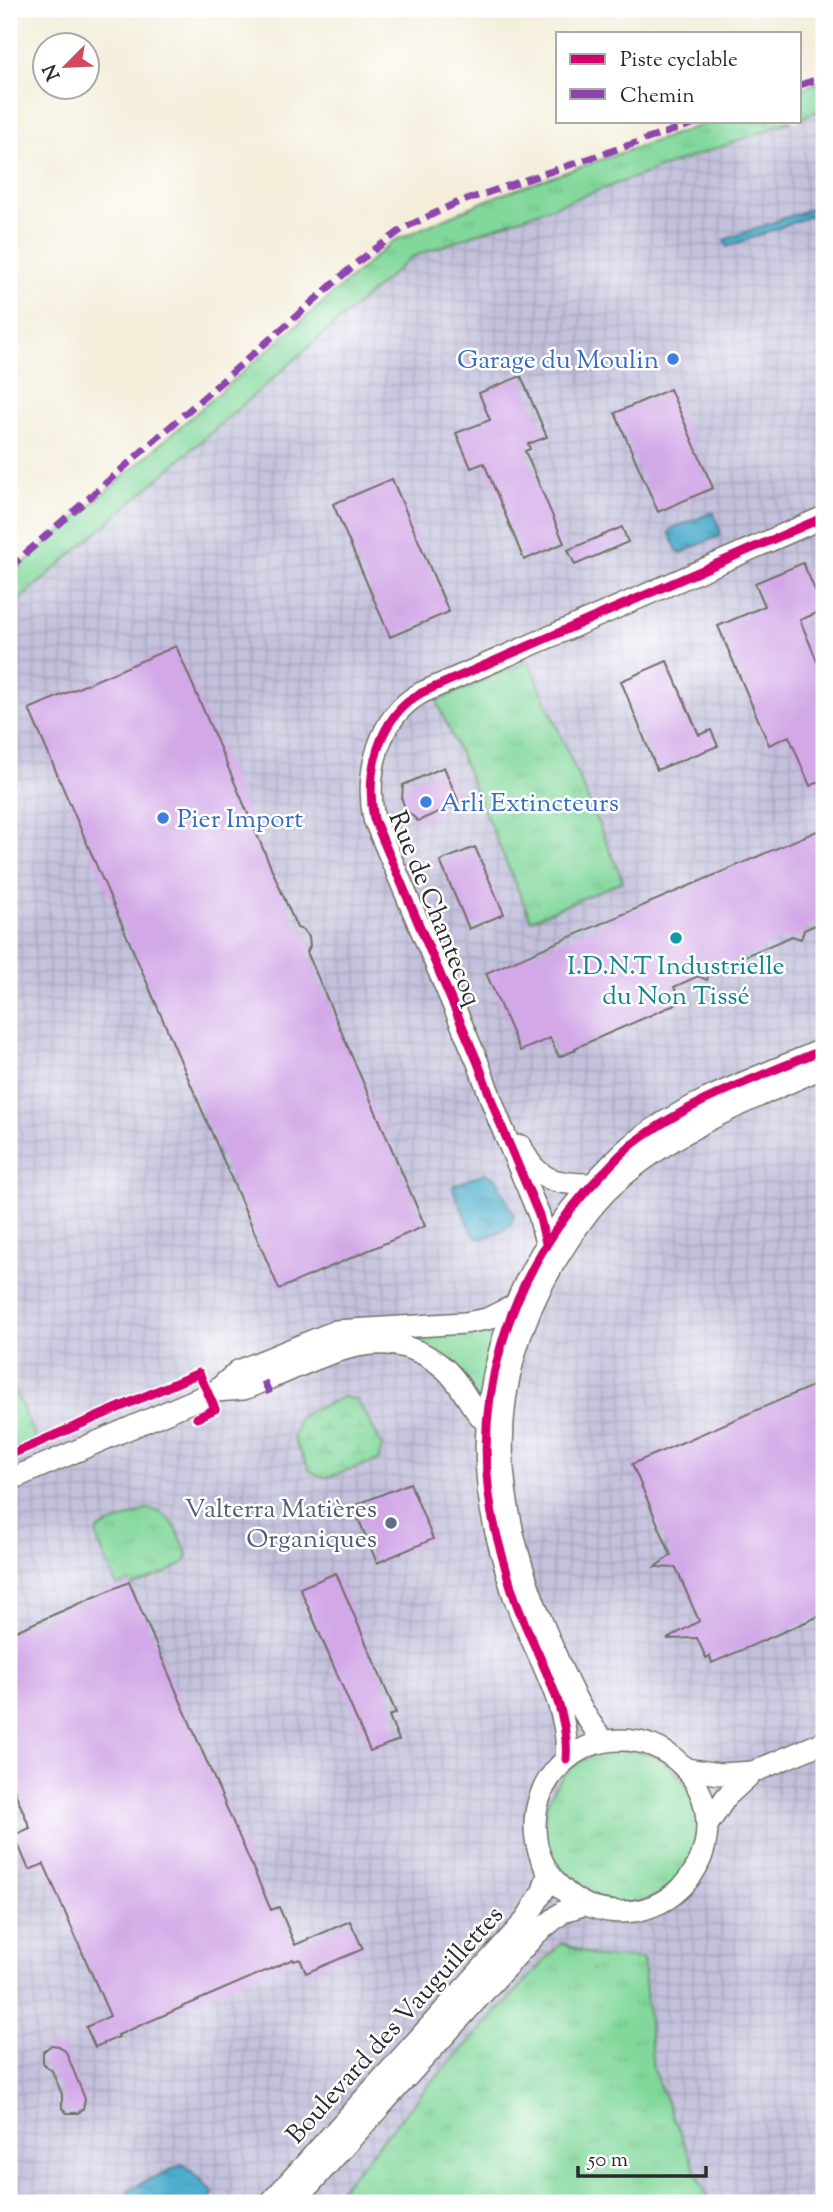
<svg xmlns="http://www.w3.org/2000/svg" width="833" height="2212" font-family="'Sorts Mill Goudy',serif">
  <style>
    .industrial { fill: url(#industrial-grid) }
    .grass { fill: url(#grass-tufts); stroke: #568263; stroke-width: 2 }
    .wetland { fill: url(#wetland-marsh); stroke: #568263; stroke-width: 2 }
    .water { fill: url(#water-ripples); stroke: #3c6c7c; stroke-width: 2 }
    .building { fill: #d2a8e7 }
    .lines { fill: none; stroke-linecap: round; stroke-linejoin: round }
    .minor-casing { stroke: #716f69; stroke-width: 24 }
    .minor { stroke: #fff; stroke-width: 21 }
    .quiet { stroke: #8e44ad; stroke-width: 7; stroke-dasharray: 14 7; stroke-linecap: butt }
    .cycleway-casing { stroke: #fff; stroke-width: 13 }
    .cycleway { stroke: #d6006c; stroke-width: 9 }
    .shop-dot { fill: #3f7fe0; stroke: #fff; stroke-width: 2.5 }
    .culture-dot { fill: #0f9aa8; stroke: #fff; stroke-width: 2.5 }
    .service-dot { fill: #5c6f8a; stroke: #fff; stroke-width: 2.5 }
    .labels { text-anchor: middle; stroke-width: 5; stroke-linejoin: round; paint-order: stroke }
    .shop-label { font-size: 26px; fill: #366cbe; stroke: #fff; text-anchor: start }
    .street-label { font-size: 26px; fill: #2b2b2b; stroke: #fff }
    .culture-label { font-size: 26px; fill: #0d838f; stroke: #fff }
    .service-label { font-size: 26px; fill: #4e5e75; stroke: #fff; text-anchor: end }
  </style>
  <defs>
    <pattern id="industrial-grid" width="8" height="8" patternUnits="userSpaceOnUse" patternTransform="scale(1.75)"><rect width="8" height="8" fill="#c3c1dc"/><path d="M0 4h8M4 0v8" fill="none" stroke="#a8a6bd"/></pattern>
    <pattern id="grass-tufts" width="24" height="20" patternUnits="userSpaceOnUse" patternTransform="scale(1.75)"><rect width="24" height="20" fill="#82d89b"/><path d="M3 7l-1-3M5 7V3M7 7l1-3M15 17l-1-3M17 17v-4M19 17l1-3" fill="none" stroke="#70ba86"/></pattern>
    <pattern id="wetland-marsh" width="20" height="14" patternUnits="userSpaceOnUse" patternTransform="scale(1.75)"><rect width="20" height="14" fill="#82d89b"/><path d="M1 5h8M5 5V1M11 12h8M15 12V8" fill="none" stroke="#70ba86"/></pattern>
    <pattern id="water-ripples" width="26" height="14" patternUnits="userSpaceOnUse" patternTransform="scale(1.75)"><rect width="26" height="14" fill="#4eaecd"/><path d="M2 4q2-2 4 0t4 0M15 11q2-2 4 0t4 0" fill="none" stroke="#418ea7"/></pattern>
  </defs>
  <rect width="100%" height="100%" fill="#fff"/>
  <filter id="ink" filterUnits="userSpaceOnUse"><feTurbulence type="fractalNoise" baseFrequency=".0143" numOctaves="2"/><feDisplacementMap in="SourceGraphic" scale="14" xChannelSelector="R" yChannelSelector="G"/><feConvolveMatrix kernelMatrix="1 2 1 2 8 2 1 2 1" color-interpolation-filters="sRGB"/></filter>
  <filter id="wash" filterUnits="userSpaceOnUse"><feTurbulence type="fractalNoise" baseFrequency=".00686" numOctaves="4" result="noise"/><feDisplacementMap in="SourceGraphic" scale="28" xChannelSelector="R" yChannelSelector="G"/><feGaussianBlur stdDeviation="1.57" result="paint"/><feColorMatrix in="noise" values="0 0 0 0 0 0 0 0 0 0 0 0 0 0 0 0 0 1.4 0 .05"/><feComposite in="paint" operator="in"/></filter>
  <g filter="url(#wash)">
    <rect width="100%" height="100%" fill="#f4eedb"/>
    <path class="industrial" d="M824,109V2203H9V609L412,257L792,121H800V118Z"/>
    <path class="grass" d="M824,80V109L800,118V89Z
      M712,121H792L412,257L9,609V576L393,241L494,197Z
      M529,661L623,881L531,920L437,701Z
      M501,1323L482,1406L453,1367L334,1338Z
      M9,1378L36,1440L9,1452Z
      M148,1509C173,1512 178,1533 187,1553V1559C180,1570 145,1580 131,1587L129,1582L117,1587L97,1539V1530Z
      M544 1827a77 77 0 1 1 154 0a77 77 0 1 1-154 0Z
      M561,1943L597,1957L643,1958L653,2070L710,2203H328L431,2083Z"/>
    <path class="wetland" d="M343,1397L357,1400L382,1444L379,1460L325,1478L310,1471L293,1438L299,1416Z"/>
    <path class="water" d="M824,204V211L727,247L724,240Z
      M711,513H714L721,535L681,553L677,550L669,532L671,529Z
      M485,1173L496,1178L514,1216C511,1231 493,1234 480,1239L473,1234L453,1189L454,1185Z
      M183,2164L212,2190L213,2195L206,2203H135L128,2194L129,2189Z"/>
    <g id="blocks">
      <path class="building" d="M521,376L547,437L528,444L530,449L525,451L564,543L524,560L484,463L471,468L456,433L490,420L479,393Z
        M670,389L713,488L658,512L615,413Z
        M392,479L449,612L390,637L333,504Z
        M622,527L628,542L575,565L568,550Z
        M803,563L824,610L800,620L824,678V780L810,786L789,736L769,745L718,626L765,606L755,583Z
        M176,646L297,928L303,930L309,937L310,946L307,952L425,1226L279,1289L29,709Z
        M667,661L699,735L711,730L718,746L657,770L621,681Z
        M444,767L459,803L418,821L406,810L402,800L403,785Z
        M824,828V921L804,930L801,939L792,936L710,971L707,980L698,976L674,987L681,1002L575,1048L576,1050L559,1057L550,1038L520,1051L486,973Z
        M475,847L504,914L469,929L440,861Z
        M824,1381V1614L712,1663L710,1656L706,1658L697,1638L667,1639L699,1621L676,1568L655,1567L671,1555L632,1464Z
        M410,1483L433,1539L377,1563L353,1506Z
        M336,1573L396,1713L389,1716L399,1740L370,1751L300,1588Z
        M129,1582L271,1910L279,1907L295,1945L350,1921L363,1949L306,1973L300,1959L294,1961L293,1959L118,2035L119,2037L95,2047L86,2027L110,2016L44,1864L29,1870L14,1835L30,1828L9,1778V1634Z
        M51,2045L59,2046L66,2052L85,2099L83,2109L78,2113H67L62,2108V2094L52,2071L43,2063V2052Z"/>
    </g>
  </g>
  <g filter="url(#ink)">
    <use href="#blocks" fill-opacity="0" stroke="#716f69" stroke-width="2"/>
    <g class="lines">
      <g class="minor-casing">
        <path id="minor" d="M521,1146C536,1181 556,1184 592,1184
          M546,1243L539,1215L498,1118L478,1063L374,819C365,774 378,717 421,693L824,517
          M216,1391L238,1371L336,1331L465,1323L487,1319L513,1306
          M9,1480L216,1391C225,1390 235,1390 243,1389C255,1386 267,1379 278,1375C334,1351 390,1322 444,1368C463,1384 469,1408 487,1423
          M535 1826a86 86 0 1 1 172 0a86 86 0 1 1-172 0Z
          M604,1741C578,1710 564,1676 549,1639C493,1511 479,1391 553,1265C570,1237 589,1207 613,1185C674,1129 750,1100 824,1067
          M566,1759C571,1705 532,1649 515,1599C509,1582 505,1565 500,1548C461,1414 507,1269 604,1172C613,1163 623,1151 634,1143C690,1100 760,1077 824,1049
          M686,1769L720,1774L753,1772
          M708,1824L726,1797L753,1772L824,1742
          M270,2203L525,1921L543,1891L548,1874
          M293,2203L537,1933L564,1911L583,1905"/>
      </g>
      <use href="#minor" class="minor"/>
      <path class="quiet" d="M800,85L824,77
        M9,568L359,261L404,228L454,204L701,121
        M264,1381L272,1399
        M224,2203L231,2195"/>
      <g class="cycleway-casing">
        <path id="cycleway" d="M546,1243L539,1215L498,1118L478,1063L374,819C365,774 378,717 421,693L824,517
          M9,1455L199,1373L215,1409L197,1418
          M566,1759C571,1705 532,1649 515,1599C509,1582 505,1565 500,1548C461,1414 507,1269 604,1172C613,1163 623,1151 634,1143C690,1100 760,1077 824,1049"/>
      </g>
      <use href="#cycleway" class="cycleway"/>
    </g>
  </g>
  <g class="shop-dot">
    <circle cx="673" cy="359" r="7"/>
    <circle cx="426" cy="802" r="7"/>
    <circle cx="163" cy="818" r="7"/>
  </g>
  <circle class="culture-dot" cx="676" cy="938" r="7"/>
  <circle class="service-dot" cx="391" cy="1523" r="7"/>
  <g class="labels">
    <g class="shop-label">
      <text x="659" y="368" text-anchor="end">Garage du Moulin</text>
      <text x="440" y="811">Arli Extincteurs</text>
      <text x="177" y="827">Pier Import</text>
    </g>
    <g class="street-label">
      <text transform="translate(436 908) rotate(68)" y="9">Rue de Chantecoq</text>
      <text transform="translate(394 2024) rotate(-48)" y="9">Boulevard des Vauguillettes</text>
    </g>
    <g class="culture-label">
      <text x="676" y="974">I.D.N.T Industrielle<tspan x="676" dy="30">du Non Tissé</tspan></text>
    </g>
    <g class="service-label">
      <text x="377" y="1517">Valterra Matières<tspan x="377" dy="30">Organiques</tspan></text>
    </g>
  </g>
  <rect width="833" height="2212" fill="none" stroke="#fff" stroke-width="35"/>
  <rect x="556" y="32" width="245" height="91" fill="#ffffff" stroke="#aaaaaa" stroke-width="2"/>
  <rect x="570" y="54" width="35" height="10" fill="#d6006c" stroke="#aaaaaa" stroke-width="2"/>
  <text x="620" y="66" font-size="21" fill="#2b2b2b">Piste cyclable</text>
  <rect x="570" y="89" width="35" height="10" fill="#8e44ad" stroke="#aaaaaa" stroke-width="2"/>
  <text x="620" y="102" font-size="21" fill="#2b2b2b">Chemin</text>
  <g transform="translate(66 66) rotate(246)"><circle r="33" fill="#ffffff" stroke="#aaaaaa" stroke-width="2"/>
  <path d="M0-5L12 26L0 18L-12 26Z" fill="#d1495b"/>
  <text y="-10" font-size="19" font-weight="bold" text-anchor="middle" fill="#2b2b2b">N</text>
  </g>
  <path d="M578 2166v10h128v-10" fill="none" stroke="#2b2b2b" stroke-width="3.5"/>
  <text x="588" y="2166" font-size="21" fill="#2b2b2b" stroke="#ffffff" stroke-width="5" paint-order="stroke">50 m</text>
</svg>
